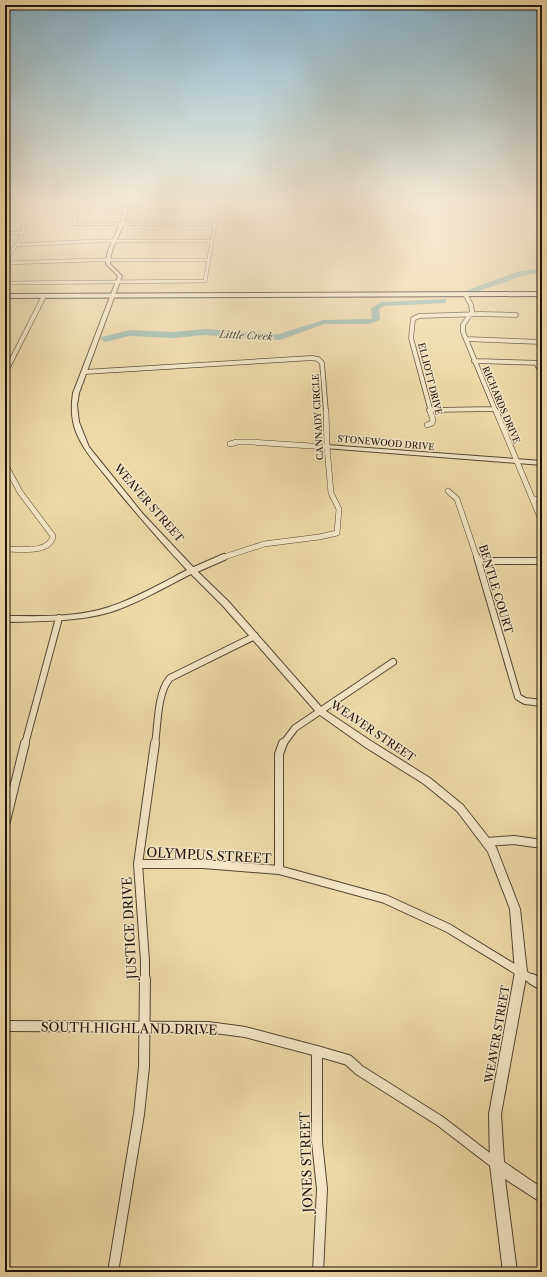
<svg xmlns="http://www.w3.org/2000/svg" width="547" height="1277" font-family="'Libre Caslon Text',serif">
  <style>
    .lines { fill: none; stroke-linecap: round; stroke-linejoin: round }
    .river { fill: #99b9aa; fill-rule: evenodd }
    .minor-far5-casing { stroke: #544534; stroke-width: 4 }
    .minor-far4-casing { stroke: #544534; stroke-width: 5.5 }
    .minor-far3-casing { stroke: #544534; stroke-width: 6 }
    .minor-far2-casing { stroke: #544534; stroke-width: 8 }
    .minor-far1-casing { stroke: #544534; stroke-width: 10 }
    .minor-casing { stroke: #544534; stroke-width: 12 }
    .tertiary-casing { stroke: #544534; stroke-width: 2 }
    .secondary-casing { stroke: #20140d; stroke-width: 2 }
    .minor-far5 { stroke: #f4e6c6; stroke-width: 3 }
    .minor-far4 { stroke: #f4e6c6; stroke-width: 4 }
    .minor-far3 { stroke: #f4e6c6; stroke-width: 5 }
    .minor-far2 { stroke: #f4e6c6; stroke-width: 6 }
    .minor-far1 { stroke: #f4e6c6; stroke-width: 8 }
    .minor { stroke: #f4e6c6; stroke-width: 10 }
    .tertiary { fill: #f4e6c6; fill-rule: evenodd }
    .secondary { fill: #f4e6c6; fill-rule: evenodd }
    .labels { text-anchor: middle; stroke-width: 3; stroke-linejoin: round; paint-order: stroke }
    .far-street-label { font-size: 9px; fill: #20140d; stroke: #f4e6c6 }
    .far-water-label { font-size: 10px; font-style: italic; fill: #4a4e44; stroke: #f4e6c6 }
    .street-label { font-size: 11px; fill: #20140d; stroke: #f4e6c6 }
    .near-street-label { font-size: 13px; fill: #20140d; stroke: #f4e6c6 }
  </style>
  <rect width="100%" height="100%" fill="#eed8a8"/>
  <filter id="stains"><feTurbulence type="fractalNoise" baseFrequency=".005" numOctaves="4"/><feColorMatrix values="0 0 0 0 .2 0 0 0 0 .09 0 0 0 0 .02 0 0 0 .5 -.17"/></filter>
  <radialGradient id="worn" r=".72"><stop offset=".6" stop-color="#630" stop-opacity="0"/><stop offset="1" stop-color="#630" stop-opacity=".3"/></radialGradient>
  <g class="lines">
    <path class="river" d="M542,268V272L522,276L467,295H461L460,293L517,272Z
      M443,299H446V303L384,306L379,309L380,320L369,324H324L280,340L205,335L173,338L130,336L105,342L101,339L102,337L130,330L173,332L205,329L279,334L323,320L372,319L371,308L382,302Z"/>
    <g class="minor-far5-casing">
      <path id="minor-far5" d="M126,208H217L218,203
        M5,233H22
        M16,245L96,241H212
        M5,262L22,236L24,225L31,215V208L26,203
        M5,263L93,260H209
        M5,283L205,281L215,224H73L78,211L76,203
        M465,294L466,295"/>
    </g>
    <g class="minor-far4-casing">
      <path id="minor-far4" d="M465,294L471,305L472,312L463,325V332L496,412
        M466,339L542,342
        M474,361L542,363
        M536,363L542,373
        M84,372L312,358L318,359L322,363L326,412
        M5,373L44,296
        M429,410L495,409
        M431,412L411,338L413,319L419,316L480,314L516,315"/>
    </g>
    <g class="minor-far3-casing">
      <path id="minor-far3" d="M496,411L542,522
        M427,425L432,423L433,420L430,411
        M230,444L237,442H252L327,447
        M5,464L20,492L53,536C50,554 19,549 5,549
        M448,491L457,499L477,558
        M533,499H542
        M221,558L264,544L319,537L337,533L339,509L331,493L327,447L326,411"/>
    </g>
    <g class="minor-far2-casing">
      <path id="minor-far2" d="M477,557L518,697L525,701L542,703
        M478,561H542
        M192,571L224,557
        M25,744L59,618
        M155,744C158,725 157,693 170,678L255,636
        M283,744L295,728L393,662"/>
    </g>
    <g class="minor-far1-casing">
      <path id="minor-far1" d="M5,825L25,743
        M487,842L514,840L542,844
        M138,864H203L279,870L385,899L448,928L533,980
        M279,870V754L283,743
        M145,980V961L138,864L155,743"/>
    </g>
    <g class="minor-casing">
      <path id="minor" d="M532,979L542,985
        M5,1026L208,1027L245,1032L317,1051L348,1060L359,1070L440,1121L496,1164
        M317,1051V1142L322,1189L318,1272
        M113,1272L139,1114L144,1067L145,979"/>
    </g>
    <g class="tertiary-casing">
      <path id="tertiary" d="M123,203H127C130,225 110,242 110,264L122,276L79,393L77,405L79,422L89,447L143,514L195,569L229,602L323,709L371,741L430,778L463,805L496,847L520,909L527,972L501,1114L504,1162L542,1188V1203L505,1179L517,1272H503L490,1165L489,1114L515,972L510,909L488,852L457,811L424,784L365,747L317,713L223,606L191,574C165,587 139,603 111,612C77,622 40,621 5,622V616C39,616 76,618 109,607C136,598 162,583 187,570C160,541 134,511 109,480C97,465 83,450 76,432C71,419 71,406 73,393L118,276L106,264C106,242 126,225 123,203Z
        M327,445L542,461V465L325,448L324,447Z"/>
    </g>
    <g class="secondary-casing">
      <path id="secondary" d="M542,292V296L5,298V294Z"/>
    </g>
    <use href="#minor-far5" class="minor-far5"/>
    <use href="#minor-far4" class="minor-far4"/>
    <use href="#minor-far3" class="minor-far3"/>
    <use href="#minor-far2" class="minor-far2"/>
    <use href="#minor-far1" class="minor-far1"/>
    <use href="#minor" class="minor"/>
    <use href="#tertiary" class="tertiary"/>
    <use href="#secondary" class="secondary"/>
  </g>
  <linearGradient id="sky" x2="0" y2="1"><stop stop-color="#88b6cf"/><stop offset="0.53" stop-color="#f7edd8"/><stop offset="1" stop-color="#f7edd8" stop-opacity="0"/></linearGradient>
  <rect width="547" height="382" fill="url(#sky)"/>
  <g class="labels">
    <g class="far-street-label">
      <text transform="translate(430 379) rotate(76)" y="3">ELLIOTT DRIVE</text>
      <text transform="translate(501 405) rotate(67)" y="3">RICHARDS DRIVE</text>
      <text transform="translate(318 417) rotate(-93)" y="3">CANNADY CIRCLE</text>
      <text transform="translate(386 443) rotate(5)" y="3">STONEWOOD DRIVE</text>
    </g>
    <g class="far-water-label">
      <text transform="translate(246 335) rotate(3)" y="4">Little Creek</text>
    </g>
    <g class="street-label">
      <text transform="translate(149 503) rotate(49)" y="4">WEAVER STREET</text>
      <text transform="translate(496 589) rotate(73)" y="4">BENTLE COURT</text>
      <text transform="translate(373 731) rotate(34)" y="4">WEAVER STREET</text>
      <text transform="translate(497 1034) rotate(-80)" y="4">WEAVER STREET</text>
    </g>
    <g class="near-street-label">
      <text transform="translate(209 855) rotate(3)" y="5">OLYMPUS STREET</text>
      <text transform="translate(129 928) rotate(-93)" y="5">JUSTICE DRIVE</text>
      <text transform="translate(129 1028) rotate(1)" y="5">SOUTH HIGHLAND DRIVE</text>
      <text transform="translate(306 1162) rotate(-92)" y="5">JONES STREET</text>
    </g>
  </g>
  <rect width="547" height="1277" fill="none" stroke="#eed8a8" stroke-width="20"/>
  <rect x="6" y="6" width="535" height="1265" fill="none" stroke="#20140d" stroke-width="2"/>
  <rect x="10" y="10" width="527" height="1257" fill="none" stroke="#20140d"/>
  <rect width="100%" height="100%" filter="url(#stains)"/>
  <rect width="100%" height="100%" fill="url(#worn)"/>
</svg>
